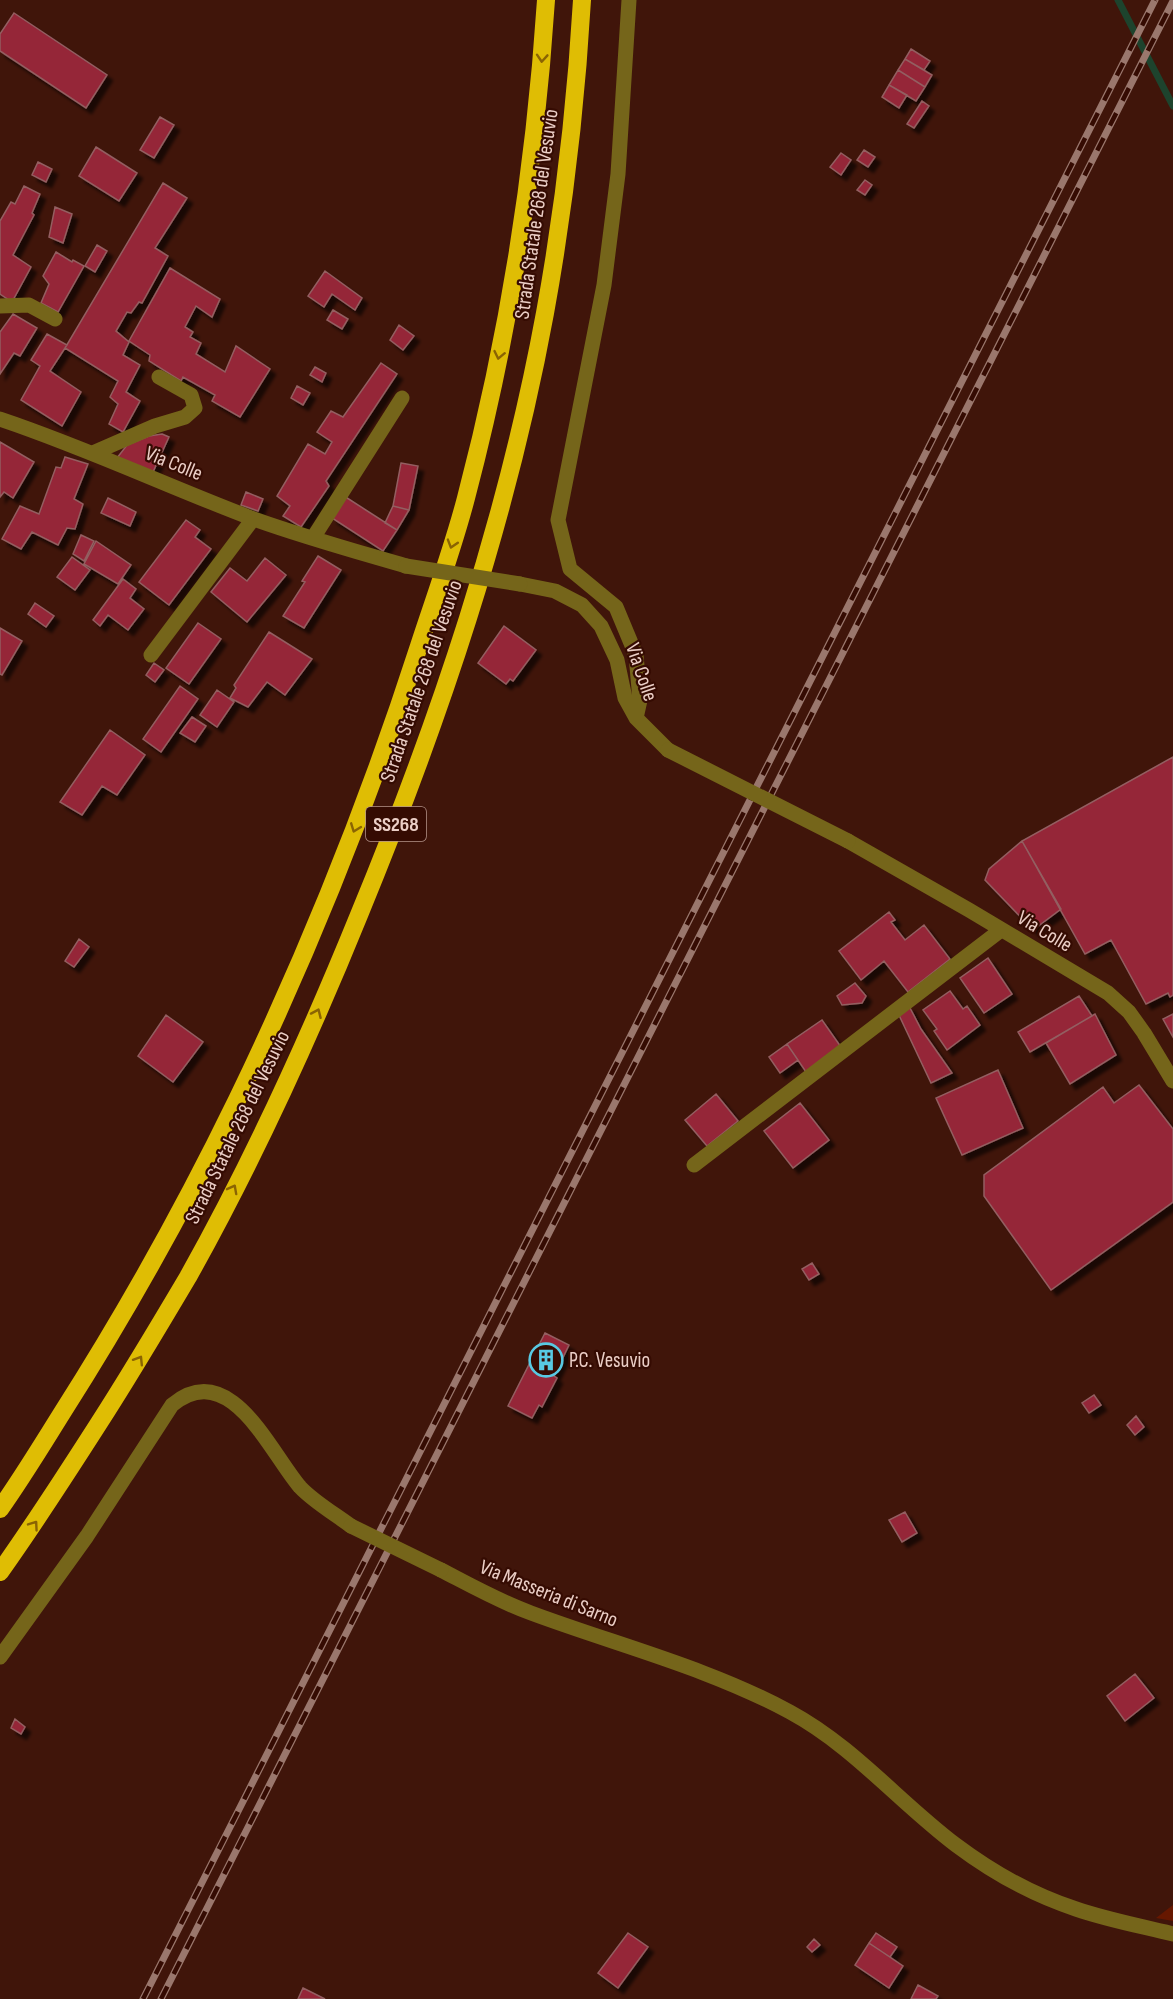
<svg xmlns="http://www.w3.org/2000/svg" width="1173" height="1999" font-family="'Sofia Sans Condensed',sans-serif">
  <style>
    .green { fill: #661700 }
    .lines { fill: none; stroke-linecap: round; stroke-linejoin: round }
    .stream { stroke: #1d432d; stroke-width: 7 }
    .building { fill: #952538; stroke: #935e61; stroke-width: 1.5; filter: url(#shadow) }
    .minor { stroke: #75651a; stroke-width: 15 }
    .highway { stroke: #dfbd04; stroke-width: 18 }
    .rail-casing { stroke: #9a776d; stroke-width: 7 }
    .rail { stroke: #350b02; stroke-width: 4.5; stroke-dasharray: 14; stroke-linecap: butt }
    .minor-bridge { stroke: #75651a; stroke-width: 15 }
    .oneway { stroke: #8a6403 }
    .labels { text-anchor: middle; stroke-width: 4.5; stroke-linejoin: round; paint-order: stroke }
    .shield { fill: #350b02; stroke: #b4948b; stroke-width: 1.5 }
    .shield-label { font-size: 20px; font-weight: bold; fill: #ebcec6 }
    .street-label { font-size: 21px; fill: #ebcec6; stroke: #350b02 }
    .poi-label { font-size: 21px; fill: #ebcec6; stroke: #350b02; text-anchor: start }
  </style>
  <defs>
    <filter id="shadow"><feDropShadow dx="5.5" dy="5.5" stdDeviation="1.5" flood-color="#0009"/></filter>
  </defs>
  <rect width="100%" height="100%" fill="#40150a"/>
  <path class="green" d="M1173,1905V1921L1156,1918Z"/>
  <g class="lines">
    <path class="stream" d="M1118,0L1173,106"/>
  </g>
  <path class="building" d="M14,13L107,75L86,108L0,51V34Z
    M911,49L930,61L924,70L905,59Z
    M905,59L932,75L925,87L898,70Z
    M898,70L925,87L916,101L889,85Z
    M889,85L907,95L899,108L882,97Z
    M922,101L929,106L914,128L907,124Z
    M160,117L174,125L154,158L140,150Z
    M96,147L137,173L119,201L79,176Z
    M864,150L875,157L868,167L857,160Z
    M841,153L851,160L841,175L830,167Z
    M38,162L52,169L46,182L32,175Z
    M865,180L872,185L865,195L857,190Z
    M163,183L187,198L155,248L168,256L142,303L139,302L131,313L127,312L116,331L129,342L123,355L140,365L126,392L140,401L123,432L109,424L118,404L110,397L118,381L65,348Z
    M24,186L40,194L32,213L34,215L13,255L31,267L12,302L0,294V221L11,202L15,204Z
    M55,207L72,214L63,243L49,237Z
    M97,245L107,251L95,272L85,266Z
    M56,252L72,262L73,260L84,266L58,312L41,303L49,284L43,276Z
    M170,268L220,299L212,317L196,306L185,327L193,332L190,337L201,343L196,354L225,372L236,346L270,369L240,417L212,401L215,395L183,377L181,381L149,361L150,355L129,341Z
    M325,271L362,298L355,310L332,294L324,307L308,296Z
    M333,310L348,319L342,329L327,320Z
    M13,314L37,328L20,356L14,353L0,374V332Z
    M399,325L414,336L403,350L390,340Z
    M47,334L67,345L50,371L81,392L62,426L21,400L40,366L31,360Z
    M381,363L397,374L326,481L329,486L301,527L283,516L290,506L277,496L308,444L325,454L332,442L317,432L331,411L343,417Z
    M315,367L326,373L322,382L310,375Z
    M297,386L310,393L303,405L291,398Z
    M162,434L169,437L153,472L117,458L127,445L149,436Z
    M0,442L34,462L13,498L4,492L0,497Z
    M65,457L88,464L74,499L83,504L75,529L67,528L58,545L32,532L21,549L2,539L20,506L39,514L56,467L61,468Z
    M401,463L418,466L409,510L393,506Z
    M246,492L263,499L258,511L241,505Z
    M344,496L397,530L383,551L332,518Z
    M108,498L136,512L130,526L101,513Z
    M393,506L409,510L397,530L385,523Z
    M186,520L200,530L195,537L211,549L169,605L139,582Z
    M81,535L94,541L84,561L73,554Z
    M96,541L131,565L118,584L84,564Z
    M318,556L341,570L304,628L283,616L305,582L302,581Z
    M72,557L90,570L75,590L57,577Z
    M265,558L286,575L247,622L211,592L230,568L247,581Z
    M123,579L136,589L130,598L144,609L128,630L108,615L100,626L93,620Z
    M35,603L54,616L46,627L28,614Z
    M198,623L221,639L189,684L166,668Z
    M504,626L536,650L513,681L510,679L506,684L478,663Z
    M0,628L22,641L2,675L0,674Z
    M269,632L312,659L285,695L267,682L248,707L230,698L236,688L234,685Z
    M154,663L164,670L155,682L146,675Z
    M180,686L198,699L161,752L143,739Z
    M217,690L234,702L217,727L200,715Z
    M192,717L206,726L195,742L180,733Z
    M110,730L145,755L117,795L102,786L82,815L60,802Z
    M1173,757V995L1170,997L1168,993L1146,1004L1111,940L1085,954L1022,841Z
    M1022,841L1061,909L1033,930L985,880L989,869Z
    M889,912L895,920L891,922L905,940L924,925L950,959L908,992L884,961L861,980L839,951Z
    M79,939L89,947L74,967L65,961Z
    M988,958L1012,994L984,1013L960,978Z
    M855,983L866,996L862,1003L842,1005L837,996Z
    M950,991L963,1009L967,1006L980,1025L947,1050L934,1031L937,1029L923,1010Z
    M1079,996L1092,1016L1030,1052L1018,1032Z
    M909,1006L921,1029L952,1073L931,1083L898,1013Z
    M1095,1014L1116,1055L1070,1084L1046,1043Z
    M1173,1014V1037L1163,1019Z
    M166,1015L203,1042L173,1082L138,1056Z
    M822,1020L841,1047L806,1072L787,1044Z
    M787,1044L798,1060L780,1073L769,1057Z
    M998,1070L1023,1128L962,1155L936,1098Z
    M1139,1085L1173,1129V1202L1051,1290L984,1196V1175L1103,1087L1114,1103Z
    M716,1094L738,1121L707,1146L685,1120Z
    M800,1103L829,1140L793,1168L764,1131Z
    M812,1263L819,1274L809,1280L802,1269Z
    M545,1333L569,1345L554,1376L557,1378L542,1407L539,1405L532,1418L508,1406Z
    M1094,1395L1101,1405L1089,1413L1082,1403Z
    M1136,1416L1144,1427L1135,1435L1127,1425Z
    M905,1512L917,1533L902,1542L889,1520Z
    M1135,1674L1154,1698L1125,1721L1107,1696Z
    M15,1719L25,1727L21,1734L11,1728Z
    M628,1933L648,1947L618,1988L598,1973Z
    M876,1933L897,1947L890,1957L869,1943Z
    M814,1939L820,1945L812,1952L807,1947Z
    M869,1943L903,1966L889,1988L855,1965Z
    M918,1985L938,1996L936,1999H911Z
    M303,1988L325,1999H298Z"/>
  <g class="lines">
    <path class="minor" d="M629,0L618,174L604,285L558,520L570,569L616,607L636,655L640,700L636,718
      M0,306L29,305L55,319
      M0,419C87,448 169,487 254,519C304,537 355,551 406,566
      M93,453L155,426L185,417L195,408L191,395L159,377
      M313,538L402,398
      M520,584L555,591L582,605L601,626L617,660L625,698L636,718L668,750
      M151,655L253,519
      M848,841L969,910L1108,993L1129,1012L1144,1033L1173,1081
      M694,1165L1001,930
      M441,1570C470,1585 500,1602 531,1613C617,1645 709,1668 790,1712C853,1746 899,1802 956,1845C992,1872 1033,1895 1076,1909C1108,1920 1141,1926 1173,1934
      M0,1657L87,1536L172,1405C230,1357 270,1452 300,1487C314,1502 335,1514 351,1526"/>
    <path class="highway" d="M0,1509C22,1478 42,1445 62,1413C127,1311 184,1209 237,1100C308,953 369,801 419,646C435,597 453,548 466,498C509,335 535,169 546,0
      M0,1572C35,1523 67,1473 99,1423C130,1375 159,1326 188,1277C253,1161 309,1038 359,915C439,721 507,520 545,313C564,209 576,105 582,0"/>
    <g class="rail-casing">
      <path id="rail" d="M143,1999L1155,0
        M161,1999L1173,1"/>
    </g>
    <use href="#rail" class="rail"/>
    <path class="minor-bridge" d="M406,566L520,584
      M668,750L848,841
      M351,1526L441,1570"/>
  </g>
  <defs><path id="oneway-chevron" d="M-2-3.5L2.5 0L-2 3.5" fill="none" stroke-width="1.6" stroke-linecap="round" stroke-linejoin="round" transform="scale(1.5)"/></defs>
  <g class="oneway">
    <use href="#oneway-chevron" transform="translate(542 58) rotate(94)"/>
    <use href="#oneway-chevron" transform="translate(499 355) rotate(102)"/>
    <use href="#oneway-chevron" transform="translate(452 544) rotate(107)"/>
    <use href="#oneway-chevron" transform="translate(355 828) rotate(111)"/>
    <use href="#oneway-chevron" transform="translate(317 1013) rotate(-66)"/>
    <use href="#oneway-chevron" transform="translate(233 1189) rotate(-62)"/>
    <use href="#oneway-chevron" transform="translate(139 1360) rotate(-58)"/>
    <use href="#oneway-chevron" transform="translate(34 1525) rotate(-55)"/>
  </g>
  <defs>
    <g id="building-ring" transform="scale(1.725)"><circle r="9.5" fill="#350b02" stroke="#58c9e3" stroke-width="1.5"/><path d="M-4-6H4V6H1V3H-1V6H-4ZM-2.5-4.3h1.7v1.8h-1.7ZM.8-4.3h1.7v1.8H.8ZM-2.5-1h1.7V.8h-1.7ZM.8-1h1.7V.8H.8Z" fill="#58c9e3"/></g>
  </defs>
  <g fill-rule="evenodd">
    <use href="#building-ring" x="546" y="1360"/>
  </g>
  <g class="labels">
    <rect class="shield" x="366" y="807" width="60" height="34" rx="4.5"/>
    <g class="shield-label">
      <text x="396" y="831">SS268</text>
    </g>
    <g class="street-label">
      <text transform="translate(536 214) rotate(-82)" y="7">Strada Statale 268 del Vesuvio</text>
      <text transform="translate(174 463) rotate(22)" y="7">Via Colle</text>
      <text transform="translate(642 672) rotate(71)" y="7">Via Colle</text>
      <text transform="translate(421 681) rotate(-71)" y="7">Strada Statale 268 del Vesuvio</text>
      <text transform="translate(1045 931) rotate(31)" y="7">Via Colle</text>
      <text transform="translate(237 1127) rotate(-64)" y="7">Strada Statale 268 del Vesuvio</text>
      <text transform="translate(549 1593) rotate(22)" y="7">Via Masseria di Sarno</text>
    </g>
    <g class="poi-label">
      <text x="569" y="1367">P.C. Vesuvio</text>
    </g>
  </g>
</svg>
